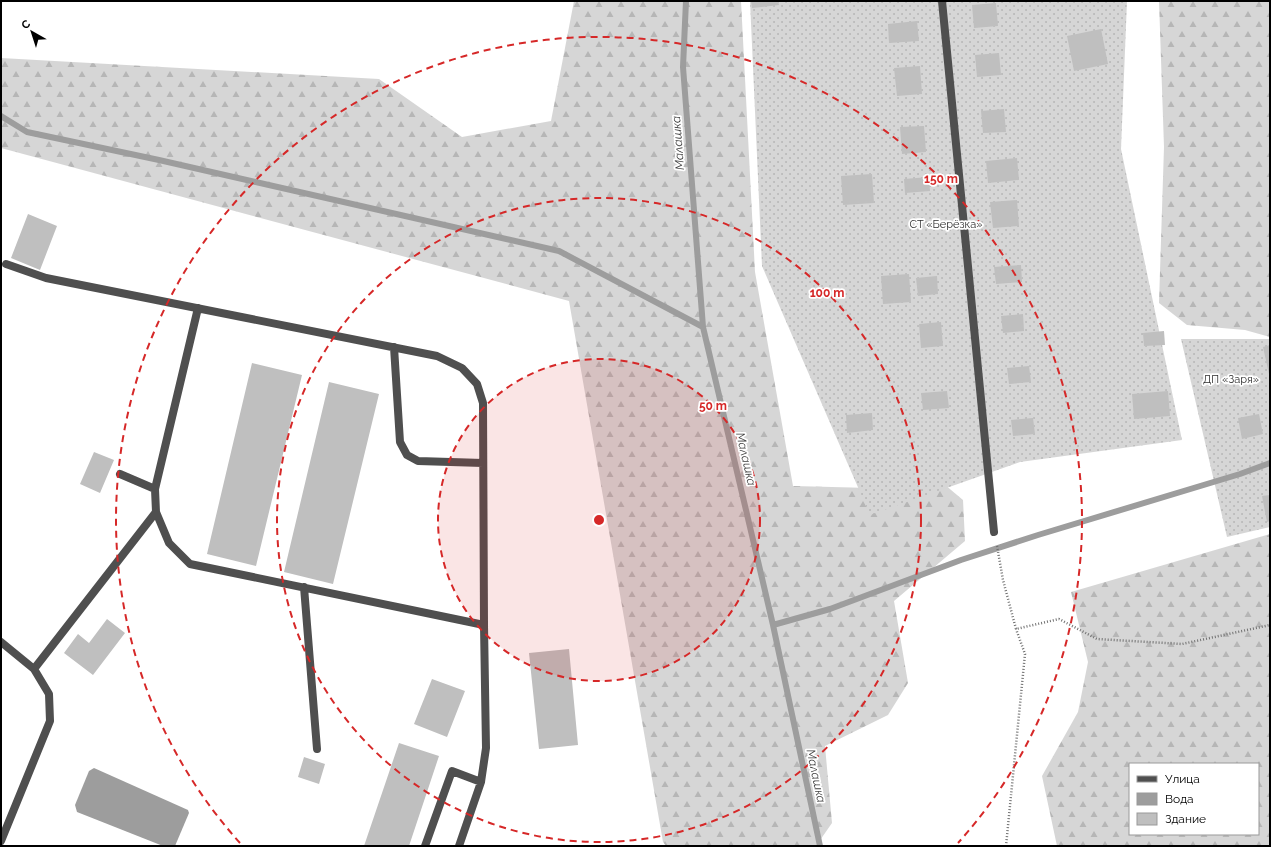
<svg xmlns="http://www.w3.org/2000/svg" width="1271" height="847" font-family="Raleway,sans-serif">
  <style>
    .forest { fill: url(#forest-firs); fill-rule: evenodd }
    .garden { fill: url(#garden-dots) }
    .water { fill: #9d9d9d }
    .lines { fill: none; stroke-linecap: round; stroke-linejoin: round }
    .stream { stroke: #9d9d9d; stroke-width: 6 }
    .building { fill: #bfbfbf }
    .path { stroke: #717171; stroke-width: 2.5; stroke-dasharray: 1 2; stroke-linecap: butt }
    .lane { stroke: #4f4f4f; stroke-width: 8 }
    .street { stroke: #4f4f4f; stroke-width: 8 }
    .ring { fill: none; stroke: #d62828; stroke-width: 2; stroke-dasharray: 7 5 }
    .labels { text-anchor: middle; stroke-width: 3.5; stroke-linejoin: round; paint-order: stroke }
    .park-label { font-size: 11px; fill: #2d2d2d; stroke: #fff }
    .water-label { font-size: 12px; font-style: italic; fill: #3e3e3e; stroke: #fff }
    .centre { fill: #d62828; stroke: #fff; stroke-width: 2 }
    .ring-label { font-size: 12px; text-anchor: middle; font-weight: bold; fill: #d62828; stroke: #fff; stroke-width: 3.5; stroke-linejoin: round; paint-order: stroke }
  </style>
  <defs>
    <pattern id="forest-firs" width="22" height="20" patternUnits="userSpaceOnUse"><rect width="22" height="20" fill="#d6d6d6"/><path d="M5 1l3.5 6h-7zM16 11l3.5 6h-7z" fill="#b6b6b6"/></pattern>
    <pattern id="garden-dots" width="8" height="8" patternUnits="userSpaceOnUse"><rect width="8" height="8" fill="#d6d6d6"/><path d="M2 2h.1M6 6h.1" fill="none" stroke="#b6b6b6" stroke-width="1.8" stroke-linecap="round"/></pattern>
  </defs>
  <rect width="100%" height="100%" fill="#fff"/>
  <path class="forest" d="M574,1H741L755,272L793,486L871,488L932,474L963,500L965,541L894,601L908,683L888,715L825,746L832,823L816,846H666L663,842L569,301L1,148V58L379,79L462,137L551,121Z
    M1159,1H1270V337L1245,330L1187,325L1159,303L1164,147Z
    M1270,534V846H1057L1042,776L1078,712L1088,662L1071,592ZM1130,764H1258V834H1130Z"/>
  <path class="garden" d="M750,1H1127L1121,149L1182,440L1020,462L870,515L762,266Z
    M1181,339H1270V527L1227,537Z"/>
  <path class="water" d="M94,768L188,810L189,813L175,846H163L77,812L75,805L89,771Z"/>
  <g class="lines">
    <path class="stream" d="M686,1L683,67L703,327L773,625L820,846
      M1,116L27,132L159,160L559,251L703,327
      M773,625L830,609L961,560L1038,535L1240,474L1270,463"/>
  </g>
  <path class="building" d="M751,1H778L779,5L752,8Z
    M996,3L998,26L974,28L972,5Z
    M917,21L919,41L889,43L888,24Z
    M1101,29L1108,64L1074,71L1067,36Z
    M999,53L1001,75L977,77L975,55Z
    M920,66L922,94L897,96L894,68Z
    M1004,109L1006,132L983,133L981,111Z
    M924,126L926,152L902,154L900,127Z
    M1017,158L1019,180L988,183L986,161Z
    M872,174L874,203L843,205L841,176Z
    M929,177L930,191L905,193L904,179Z
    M1017,200L1019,226L993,228L990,202Z
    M28,214L57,226L40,270L11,258Z
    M1021,265L1022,282L996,284L994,267Z
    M909,274L911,302L883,304L881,276Z
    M937,276L938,294L918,296L916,278Z
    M1023,314L1024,331L1003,333L1001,316Z
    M941,322L943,346L921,348L919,324Z
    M1164,331L1165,345L1144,346L1143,333Z
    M1270,345V374H1269L1263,347Z
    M252,363L302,375L256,566L207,554Z
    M1029,366L1031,382L1009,384L1007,368Z
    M329,382L379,394L333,584L284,572Z
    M947,391L949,408L923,410L921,393Z
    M1168,391L1170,416L1134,419L1132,394Z
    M872,413L873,430L847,433L846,415Z
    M1259,414L1263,434L1242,439L1238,418Z
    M1033,418L1035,434L1013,436L1011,420Z
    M94,452L114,460L100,493L80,484Z
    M1270,495V521L1267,522L1262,496Z
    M107,619L125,633L93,675L64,653L78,634L89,643Z
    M569,649L578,745L539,749L529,653Z
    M432,679L465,691L447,737L414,724Z
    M399,743L439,756L409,846H364Z
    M304,757L325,764L319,784L298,777Z"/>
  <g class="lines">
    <path class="path" d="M997,546L1003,580L1016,629L1059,619L1097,639L1182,644L1270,625
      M1006,846L1025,654L1016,629"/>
    <path class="lane" d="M6,264L46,278L437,356L462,368L477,384L483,403L484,625L486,748L481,782L459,846
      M198,308L155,489L156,512L169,543L190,564L484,625
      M394,347L400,442L407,455L418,461L483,463
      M120,474L155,489
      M304,587L317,749
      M1,642L34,669L49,694L50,721L1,841
      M34,669L156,512
      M425,846L452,771L481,782"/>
    <path class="street" d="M942,1L994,532"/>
  </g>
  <circle cx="599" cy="520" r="161" fill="#d62828" fill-opacity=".12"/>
  <g class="ring">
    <circle cx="599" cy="520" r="161"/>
    <circle cx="599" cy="520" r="322"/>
    <path d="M240 843A483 483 0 1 1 958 843"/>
  </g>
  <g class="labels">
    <g class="park-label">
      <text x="946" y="228">СТ «Берёзка»</text>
      <text x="1231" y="383">ДП «Заря»</text>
    </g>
    <g class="water-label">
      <text transform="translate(678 143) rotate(-94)" y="4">Малашка</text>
      <text transform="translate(746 459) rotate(77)" y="4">Малашка</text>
      <text transform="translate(816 776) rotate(78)" y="4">Малашка</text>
    </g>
  </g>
  <circle cx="599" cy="520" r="6" class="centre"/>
  <g class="ring-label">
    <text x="941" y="183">150 m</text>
    <text x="827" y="297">100 m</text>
    <text x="713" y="410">50 m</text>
  </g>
  <rect width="1271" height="847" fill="none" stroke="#000000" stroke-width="4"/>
  <rect x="1129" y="763" width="130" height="72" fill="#ffffff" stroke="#999999"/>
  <rect x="1137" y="776" width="20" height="6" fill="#4f4f4f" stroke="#999999"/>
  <text x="1165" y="783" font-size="12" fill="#000000">Улица</text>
  <rect x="1137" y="793" width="20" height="12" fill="#9d9d9d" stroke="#999999"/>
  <text x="1165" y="803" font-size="12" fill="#000000">Вода</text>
  <rect x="1137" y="813" width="20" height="12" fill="#bfbfbf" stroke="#999999"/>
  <text x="1165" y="823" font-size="12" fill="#000000">Здание</text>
  <g transform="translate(32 32) rotate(321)" stroke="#ffffff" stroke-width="3" paint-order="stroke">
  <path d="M0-3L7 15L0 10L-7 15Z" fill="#000000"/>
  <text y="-6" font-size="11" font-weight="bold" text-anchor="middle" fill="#000000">С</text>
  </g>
</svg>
